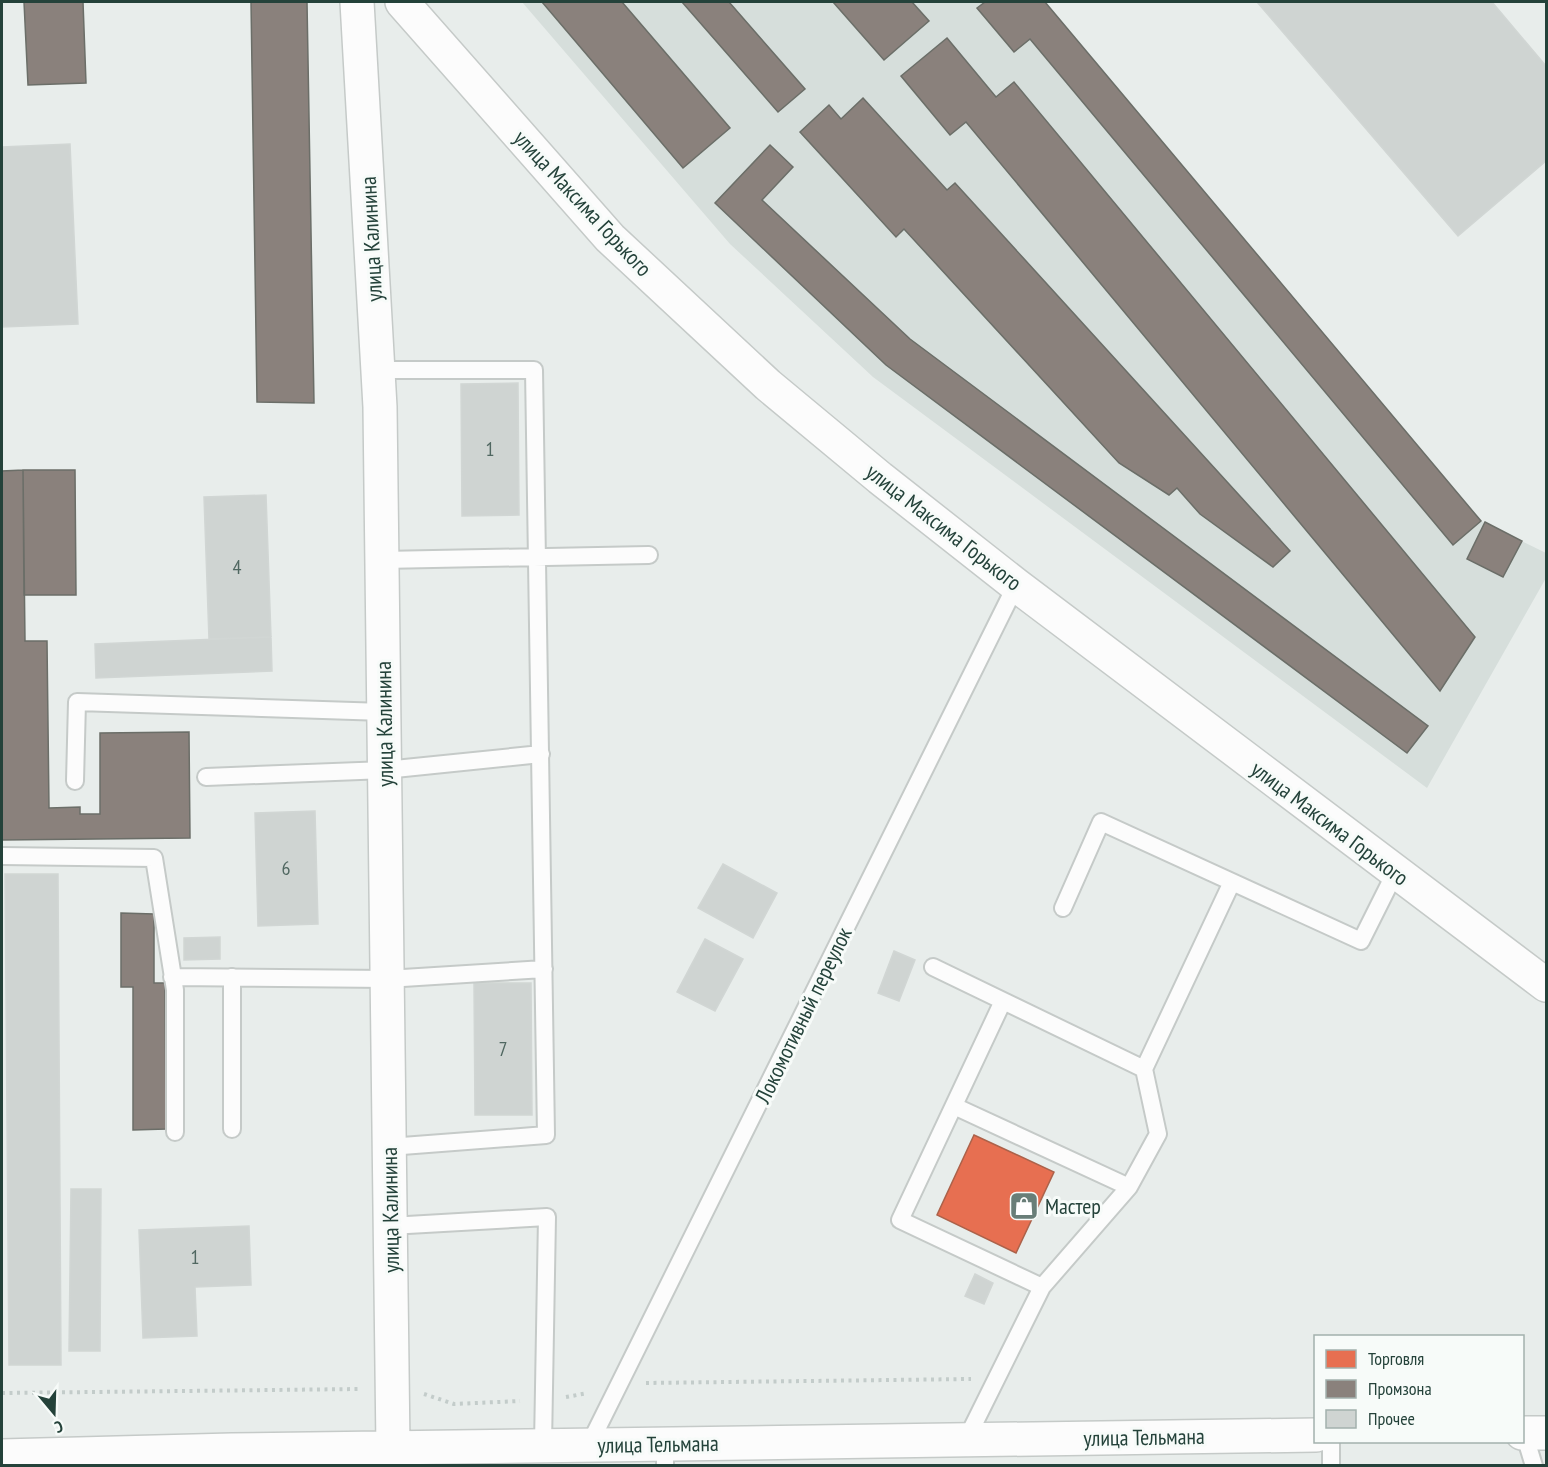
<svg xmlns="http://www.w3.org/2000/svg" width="1548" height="1467" font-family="'PT Sans Narrow',sans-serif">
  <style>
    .built { fill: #d6dedb }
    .shops { fill: #e76f51; stroke: #ac624a; stroke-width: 1.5 }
    .industry { fill: #8a817c; stroke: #6b6e68; stroke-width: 1.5 }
    .building { fill: #cfd4d2; stroke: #d1d6d4; stroke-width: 1.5 }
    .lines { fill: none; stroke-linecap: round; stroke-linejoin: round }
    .service-casing { stroke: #c5cac8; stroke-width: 20 }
    .minor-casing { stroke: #c5cac8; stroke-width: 36 }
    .path { stroke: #c3ccca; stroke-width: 4; stroke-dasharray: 3 4.5; stroke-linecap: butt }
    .service { stroke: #fcfcfc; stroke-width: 16 }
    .minor { stroke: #fcfcfc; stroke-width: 33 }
    .labels { text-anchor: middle; stroke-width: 6; stroke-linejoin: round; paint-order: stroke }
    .number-label { font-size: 20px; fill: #506761 }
    .street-label { font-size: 22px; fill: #24423a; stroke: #f7fbf9 }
    .poi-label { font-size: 22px; fill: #24423a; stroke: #f7fbf9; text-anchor: start }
  </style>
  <rect width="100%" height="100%" fill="#e8edeb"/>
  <path class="built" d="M522,2H1045L1481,521L1546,553V578L1427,788L873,377L730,244Z"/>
  <path class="shops" d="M974,1135L1054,1172L1016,1253L937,1215Z"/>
  <path class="industry" d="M24,2H83L86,83L28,85Z
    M251,2H307L314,403L257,402Z
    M542,2H622L730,128L683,168Z
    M682,2H729L805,89L778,112Z
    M833,2H912L929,21L884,60Z
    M985,2H1045L1481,521L1453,545L1030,39L1014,52L977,8Z
    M947,38L996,97L1014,82L1475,637L1440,691L966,122L950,135L901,76Z
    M863,98L947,190L955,183L1290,551L1273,567L1200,514L1177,488L1169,495L1119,463L904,229L896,237L800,132L829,105L841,119Z
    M770,145L793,167L762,200L910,339L1428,726L1407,753L886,365L715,203Z
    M23,470L25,641H47L49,808L80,807V814H100V733L189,732L190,838L2,840V471Z
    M23,470H75L76,595H24Z
    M1485,522L1522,541L1503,577L1467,559Z
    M121,913L154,914V983H165L166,1129L133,1130V987H121Z"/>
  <path class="building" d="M1257,2H1492L1546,66V161L1458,236Z
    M70,144L78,324L2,327V147Z
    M518,383L519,515L462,516L461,384Z
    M266,495L271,637L209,639L204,497Z
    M271,637L272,671L96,678L95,644Z
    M315,811L318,924L258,926L255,813Z
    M723,864L777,893L753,938L698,908Z
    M5,874H58L61,1365H9Z
    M220,937V959L184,960V938Z
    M705,939L743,959L715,1011L677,992Z
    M894,951L915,960L899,1001L878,993Z
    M474,983H531L532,1115H475Z
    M71,1189H101L100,1351H69Z
    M249,1226L251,1285L195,1287L197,1336L143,1338L139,1230Z
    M975,1274L993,1283L984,1304L965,1296Z"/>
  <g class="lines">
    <g class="service-casing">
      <path id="service" d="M378,370H534L546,1135L389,1147
        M382,560L649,555
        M206,777L385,770L541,754
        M75,781L77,702L384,712
        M2,856L154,858L175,990V1132
        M1063,908L1101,822L1361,941L1395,873
        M933,967L1144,1069
        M172,977L387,979L544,969
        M232,977V1129
        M1003,1001L900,1220L1042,1287
        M954,1106L1129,1187
        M390,1226L547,1217L543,1445
        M1524,1433L1534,1466
        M966,1440L1042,1287L1129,1187L1158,1134L1144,1069L1232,882
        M1331,1442V1466
        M589,1445L1016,585
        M665,1466V1444"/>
    </g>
    <g class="minor-casing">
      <path id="minor" d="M357,2L380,407L393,1448
        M402,2L610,238L768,385L880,478L1016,585L1546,985
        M1522,1433H1546
        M2,1456L232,1450L1316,1435"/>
    </g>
    <path class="path" d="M646,1383L971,1379
      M2,1393L361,1389
      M424,1394L454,1404L520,1401
      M566,1397L588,1393"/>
    <use href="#service" class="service"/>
    <use href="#minor" class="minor"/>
  </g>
  <defs>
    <g id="shop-square" transform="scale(1.5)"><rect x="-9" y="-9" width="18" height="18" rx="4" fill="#697e78" stroke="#f7fbf9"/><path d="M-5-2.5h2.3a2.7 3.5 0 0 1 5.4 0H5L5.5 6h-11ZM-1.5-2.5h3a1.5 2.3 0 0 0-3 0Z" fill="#fff"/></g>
  </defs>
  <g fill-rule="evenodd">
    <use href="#shop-square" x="1024" y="1206"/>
  </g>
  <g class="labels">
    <g class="number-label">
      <text x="490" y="456">1</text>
      <text x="237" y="574">4</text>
      <text x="286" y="875">6</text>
      <text x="503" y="1056">7</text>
      <text x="195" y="1264">1</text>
    </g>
    <g class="street-label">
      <text transform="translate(583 203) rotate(47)" y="8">улица Максима Горького</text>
      <text transform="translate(371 239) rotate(-93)" y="8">улица Калинина</text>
      <text transform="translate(944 527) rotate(38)" y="8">улица Максима Горького</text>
      <text transform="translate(384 724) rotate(-91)" y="8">улица Калинина</text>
      <text transform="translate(1330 823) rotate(37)" y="8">улица Максима Горького</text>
      <text transform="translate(803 1015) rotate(-64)" y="8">Локомотивный переулок</text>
      <text transform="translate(390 1210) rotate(-91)" y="8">улица Калинина</text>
      <text transform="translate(1144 1437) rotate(-1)" y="8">улица Тельмана</text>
      <text transform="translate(658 1444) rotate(-1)" y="8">улица Тельмана</text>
    </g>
    <g class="poi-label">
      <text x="1045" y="1214">Мастер</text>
    </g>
  </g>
  <rect width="1548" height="1467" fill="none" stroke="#24423a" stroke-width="6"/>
  <rect x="1314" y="1335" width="210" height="108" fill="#f7fbf9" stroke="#a3b1ad" stroke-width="1.5"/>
  <rect x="1326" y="1350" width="30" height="18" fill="#e76f51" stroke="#a3b1ad" stroke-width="1.5"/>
  <text x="1368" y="1365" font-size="18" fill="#24423a">Торговля</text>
  <rect x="1326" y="1380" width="30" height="18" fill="#8a817c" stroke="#a3b1ad" stroke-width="1.5"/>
  <text x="1368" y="1395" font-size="18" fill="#24423a">Промзона</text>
  <rect x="1326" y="1410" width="30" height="18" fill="#cfd4d2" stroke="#a3b1ad" stroke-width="1.5"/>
  <text x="1368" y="1425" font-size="18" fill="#24423a">Прочее</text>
  <g transform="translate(54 1413) rotate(161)" stroke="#f7fbf9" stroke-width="4.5" paint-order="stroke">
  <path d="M0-4.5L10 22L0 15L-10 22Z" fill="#24423a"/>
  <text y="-9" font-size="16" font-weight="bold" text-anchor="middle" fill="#24423a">С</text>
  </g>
</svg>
